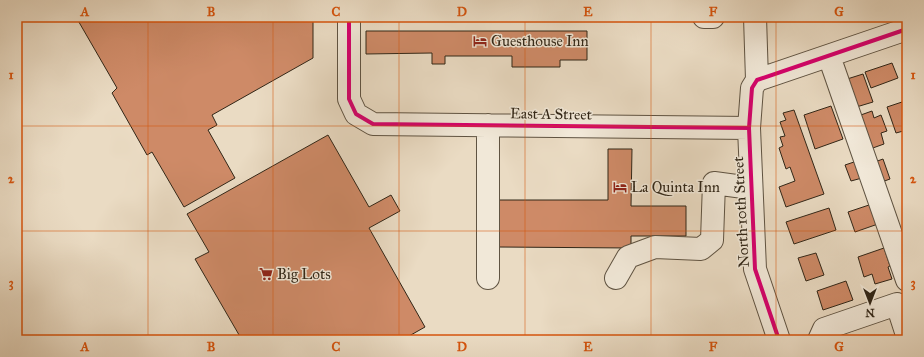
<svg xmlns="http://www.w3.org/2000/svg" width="924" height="357" font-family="'IM FELL Great Primer',serif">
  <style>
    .building { fill: #ce8a67; stroke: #312617 }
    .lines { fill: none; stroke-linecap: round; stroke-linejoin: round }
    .minor-casing { stroke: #5f5342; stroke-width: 24 }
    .minor { stroke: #f1e8d8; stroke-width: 22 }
    .cycleway-casing { stroke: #f1e8d8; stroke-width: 6 }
    .cycleway { stroke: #d6006c; stroke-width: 4 }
    .grid { fill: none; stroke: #d6540d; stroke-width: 1; stroke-opacity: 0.55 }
    .labels { text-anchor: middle; stroke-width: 3; stroke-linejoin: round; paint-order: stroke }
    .poi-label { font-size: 15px; fill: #312617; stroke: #f1e8d8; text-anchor: start }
    .street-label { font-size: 15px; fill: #312617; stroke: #f1e8d8 }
    .neatline { fill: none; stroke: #d6540d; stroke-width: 1.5 }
    .grid-label { font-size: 13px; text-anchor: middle; font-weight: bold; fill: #d6540d }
  </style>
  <rect width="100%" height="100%" fill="#eadbc3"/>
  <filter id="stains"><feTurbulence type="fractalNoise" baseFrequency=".005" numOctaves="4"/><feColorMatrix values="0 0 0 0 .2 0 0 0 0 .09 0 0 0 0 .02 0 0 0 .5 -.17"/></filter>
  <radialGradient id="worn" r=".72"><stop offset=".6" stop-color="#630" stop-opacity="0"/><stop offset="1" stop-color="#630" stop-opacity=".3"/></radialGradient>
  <path class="building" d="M76,17H313V58L212,115L217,125L208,130L235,178L184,207L152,152L147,155L112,93L117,88Z
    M366,31H587V60H560V67H512V56H445V64H432V53L366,54Z
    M892,63L898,78L871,88L865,72Z
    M863,74L873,102L853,108L844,80Z
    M902,102L907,117V130L896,133L887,107Z
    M831,106L843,139L815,149L804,115Z
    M794,110L824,194L786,207L779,187L795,181L790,167L786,169L779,148L783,146L780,137L785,136L780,122L786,120L783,113Z
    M872,111L874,118L881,115L887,131L881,133L884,144L870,149L858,116Z
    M328,135L369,207L391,195L400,211L369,228L425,327L402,340H242L195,259L209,252L187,214Z
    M608,149H632L631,206H686V236H631V248L498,247V200H608Z
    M883,159L890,179L879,183L872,163Z
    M857,161L862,178L851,181L845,165Z
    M872,204L878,224L855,232L848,212Z
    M829,208L836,230L794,244L786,222Z
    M884,248L890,266L888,267L892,279L875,284L872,274L864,277L858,257Z
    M816,253L824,275L806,281L798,258Z
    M846,281L853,300L823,310L817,291Z"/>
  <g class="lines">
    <g class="minor-casing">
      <path id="minor" d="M349,17V99L356,114L373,124L749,128
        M704,17H713
        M755,17L757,80
        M829,56L907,280
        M757,80L752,88L749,128L755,269L779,340
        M757,80L907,29
        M488,278V125
        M616,278L628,257L655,247L701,249L712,240L714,183L751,188
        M819,340L824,329L897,304L907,335"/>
    </g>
    <use href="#minor" class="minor"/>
    <g class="cycleway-casing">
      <path id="cycleway" d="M349,17V99L356,114L373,124L749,128
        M779,340L755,269L749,128L752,88L757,80L907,29"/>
    </g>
    <use href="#cycleway" class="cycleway"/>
  </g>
  <path class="grid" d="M148,17V340M273,17V340M399,17V340M525,17V340M651,17V340M776,17V340M17,126H907M17,231H907"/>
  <defs>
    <g id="hotel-bare" transform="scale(1.08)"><path d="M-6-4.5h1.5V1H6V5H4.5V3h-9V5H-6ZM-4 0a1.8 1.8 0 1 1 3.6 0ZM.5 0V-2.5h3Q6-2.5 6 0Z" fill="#8f2418" stroke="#f1e8d8" stroke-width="2.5" paint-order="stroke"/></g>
    <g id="supermarket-bare" transform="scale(1.08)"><path d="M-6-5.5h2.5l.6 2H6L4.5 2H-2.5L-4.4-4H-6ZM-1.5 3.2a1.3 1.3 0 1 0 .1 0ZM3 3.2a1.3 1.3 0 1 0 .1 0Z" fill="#8f2418" stroke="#f1e8d8" stroke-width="2.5" paint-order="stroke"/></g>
  </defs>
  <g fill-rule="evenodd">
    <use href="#hotel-bare" x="480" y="41"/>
    <use href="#hotel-bare" x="620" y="187"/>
    <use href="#supermarket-bare" x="266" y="274"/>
  </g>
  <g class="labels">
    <g class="poi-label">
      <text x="491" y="46">Guesthouse Inn</text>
      <text x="631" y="192">La Quinta Inn</text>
      <text x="277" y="279">Big Lots</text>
    </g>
    <g class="street-label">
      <text transform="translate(551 114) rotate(1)" y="5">East A Street</text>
      <text transform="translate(741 212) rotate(-93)" y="5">North 10th Street</text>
    </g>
  </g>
  <rect width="924" height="357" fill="none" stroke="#eadbc3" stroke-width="44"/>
  <g transform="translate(870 303) rotate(180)" stroke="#f1e8d8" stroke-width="3" paint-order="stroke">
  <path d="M0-3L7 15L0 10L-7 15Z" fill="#312617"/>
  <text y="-6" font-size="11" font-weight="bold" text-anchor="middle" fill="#312617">N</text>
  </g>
  <rect x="22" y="22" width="880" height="313" class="neatline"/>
  <g class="grid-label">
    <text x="85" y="16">A</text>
    <text x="211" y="16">B</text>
    <text x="336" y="16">C</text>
    <text x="462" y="16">D</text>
    <text x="588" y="16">E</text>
    <text x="713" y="16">F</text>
    <text x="839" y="16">G</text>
    <text x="11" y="79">1</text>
    <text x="913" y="79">1</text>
    <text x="11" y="183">2</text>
    <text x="913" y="183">2</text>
    <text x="11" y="287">3</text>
    <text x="913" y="287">3</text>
    <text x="85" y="351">A</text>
    <text x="211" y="351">B</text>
    <text x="336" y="351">C</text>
    <text x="462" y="351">D</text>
    <text x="588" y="351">E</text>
    <text x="713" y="351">F</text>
    <text x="839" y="351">G</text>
  </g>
  <rect width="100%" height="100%" filter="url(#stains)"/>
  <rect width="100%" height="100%" fill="url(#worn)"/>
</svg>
